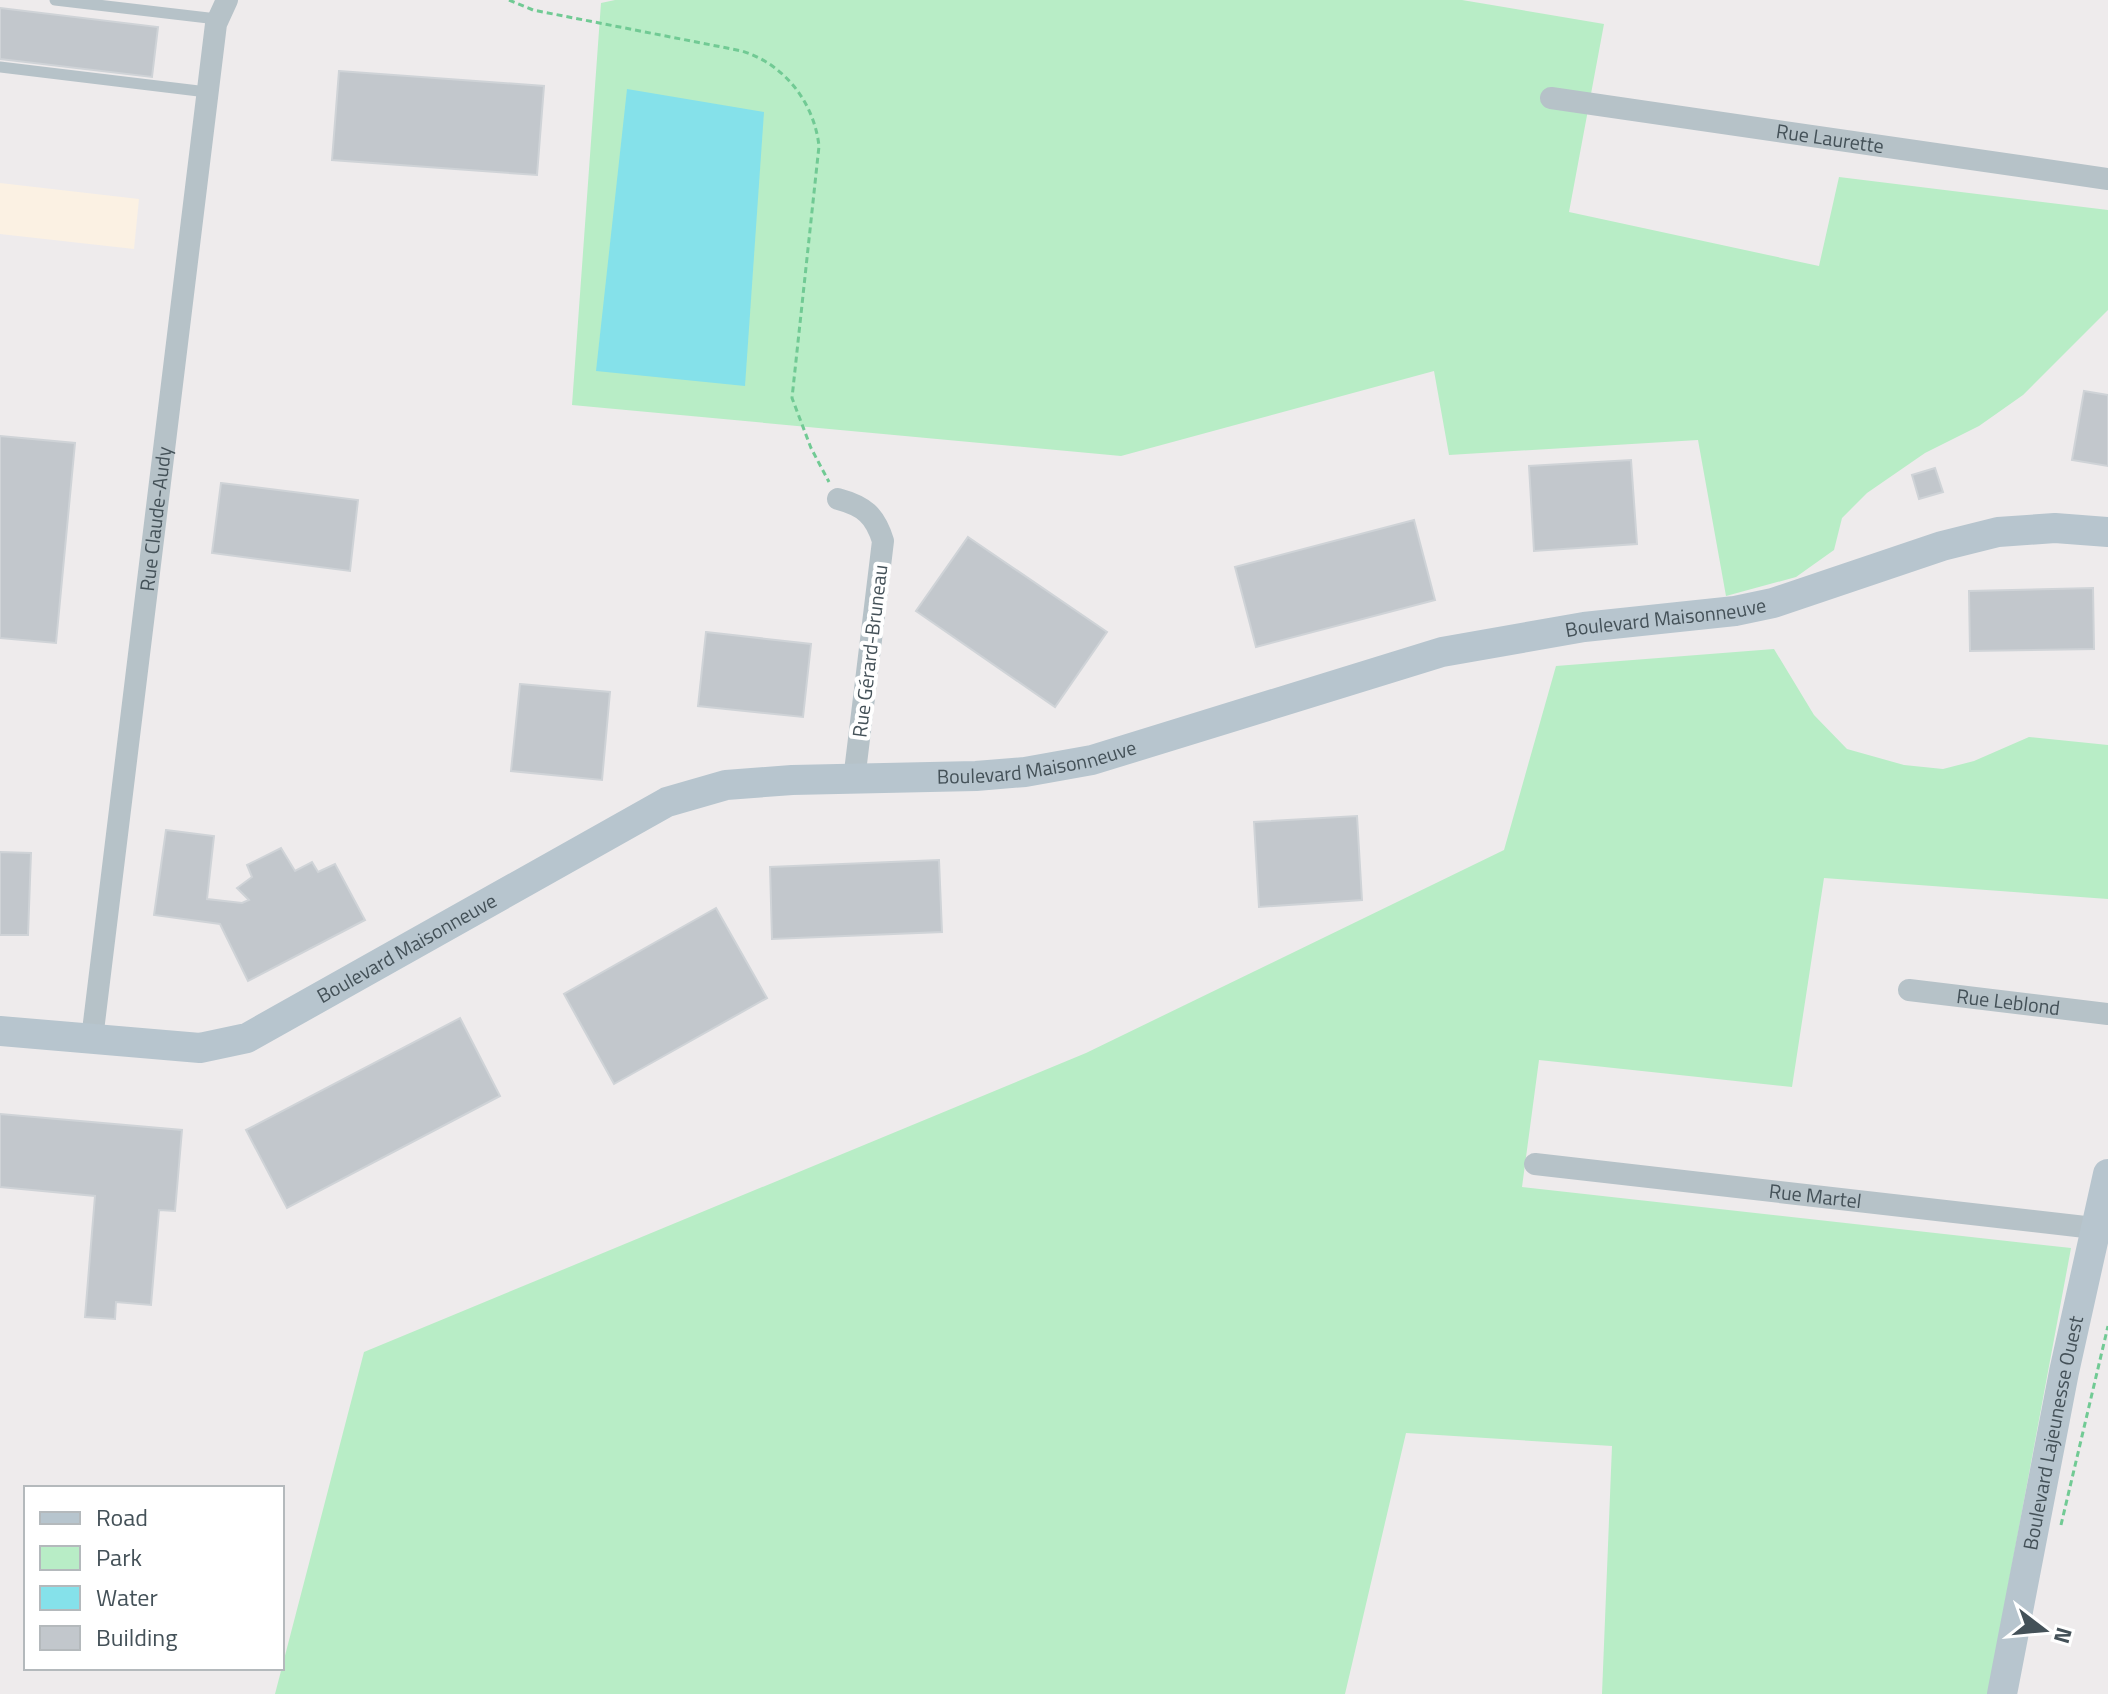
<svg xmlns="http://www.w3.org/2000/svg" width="2108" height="1694" font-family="'Titillium Web',sans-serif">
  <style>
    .commercial { fill: #fbf1e3 }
    .green { fill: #b8edc6 }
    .water { fill: #85e1ea }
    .building { fill: #c2c7cc; stroke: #cfd3d7; stroke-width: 2 }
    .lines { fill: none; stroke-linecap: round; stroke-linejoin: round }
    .path { stroke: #71ca94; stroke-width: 3; stroke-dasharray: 6 4; stroke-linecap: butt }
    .lane { stroke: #b6c2c8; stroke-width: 11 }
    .street { stroke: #b6c2c8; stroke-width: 22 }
    .secondary { stroke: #b7c5ce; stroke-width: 30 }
    .labels { text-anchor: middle; stroke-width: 8; stroke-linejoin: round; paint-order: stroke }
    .street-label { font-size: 20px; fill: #445158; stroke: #fff }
  </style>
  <rect width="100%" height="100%" fill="#eeebec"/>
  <path class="commercial" d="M0,183L139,199L134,249L0,234Z"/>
  <path class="green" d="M615,0H1462L1604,24L1569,212L1819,266L1839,177L2108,210V310L2023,395L1979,426L1925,453L1867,493L1842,518L1834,550L1796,577L1726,596L1698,440L1449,455L1434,371L1121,456L572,405L601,3Z
    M1774,649L1814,715L1847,749L1904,765L1943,769L1974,761L2029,737L2108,745V899L1824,878L1792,1087L1539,1060L1522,1187L2071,1248L1988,1694H1602L1612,1446L1406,1433L1345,1694H275L364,1352L1086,1053L1504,850L1556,666Z"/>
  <path class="water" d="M627,89L764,112L745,386L596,371Z"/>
  <path class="building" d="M0,8L158,27L152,77L0,59Z
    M339,71L544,86L537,175L332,160Z
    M2084,391L2108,395V466L2072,460Z
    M0,436L75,443L56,643L0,638Z
    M1631,460L1637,544L1534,551L1529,466Z
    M1935,468L1943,492L1919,499L1912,475Z
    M221,483L358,500L350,571L212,553Z
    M1414,520L1435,600L1256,647L1235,567Z
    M968,537L1107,632L1055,707L916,611Z
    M2093,588L2094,649L1970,651L1969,591Z
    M706,632L811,644L803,717L698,706Z
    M520,684L610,692L602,780L511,771Z
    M1357,816L1362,900L1259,907L1254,822Z
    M166,830L214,836L207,899L242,903L249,900L237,888L252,877L247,865L281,848L295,871L312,862L318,872L335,864L365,920L248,981L220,924L154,915Z
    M0,852L31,853L28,935H0Z
    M939,860L942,932L772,939L770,867Z
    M716,908L767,998L614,1084L564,994Z
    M460,1018L500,1096L287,1208L246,1130Z
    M0,1114L182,1130L175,1211L159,1210L151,1305L116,1302L115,1319L85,1317L95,1196L0,1187Z"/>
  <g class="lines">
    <path class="path" d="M509,0L533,10L742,51C784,64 814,102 819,146L792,398L811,448L829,482
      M2061,1525L2108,1326"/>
    <path class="lane" d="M55,0L217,19
      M0,67L207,92"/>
    <g class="street">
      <path id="s1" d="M1551,98L2108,179"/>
      <path d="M838,499C864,506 875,515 883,541L854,780"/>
      <path id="s2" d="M1909,990L2108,1014"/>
      <path id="s3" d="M92,1039L216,24L227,0"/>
      <path id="s4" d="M1535,1164L2094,1228"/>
    </g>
    <g class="secondary">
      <path id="s5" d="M0,1031L200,1048L247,1038L667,802L726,785L792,780L976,776L1025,772L1092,760L1442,652L1584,627L1735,611L1773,603L1942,546L1998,532L2055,528L2108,532"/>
      <path id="s6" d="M2002,1694L2064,1372L2108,1174"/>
    </g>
  </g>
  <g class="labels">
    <g class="street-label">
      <text dy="7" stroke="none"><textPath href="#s1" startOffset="282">Rue Laurette</textPath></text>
      <text dy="7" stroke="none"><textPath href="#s3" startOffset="524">Rue Claude-Audy</textPath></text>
      <text dy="7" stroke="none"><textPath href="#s5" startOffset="1752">Boulevard Maisonneuve</textPath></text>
      <text transform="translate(870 651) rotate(-83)" y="7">Rue Gérard-Bruneau</text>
      <text dy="7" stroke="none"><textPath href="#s5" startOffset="1104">Boulevard Maisonneuve</textPath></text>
      <text dy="7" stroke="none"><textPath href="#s5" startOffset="432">Boulevard Maisonneuve</textPath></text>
      <text dy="7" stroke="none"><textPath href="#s2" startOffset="100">Rue Leblond</textPath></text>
      <text dy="7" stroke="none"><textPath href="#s4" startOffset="282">Rue Martel</textPath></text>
      <text dy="7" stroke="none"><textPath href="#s6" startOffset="266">Boulevard Lajeunesse Ouest</textPath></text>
    </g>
  </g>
  <rect x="24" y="1486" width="260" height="184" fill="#ffffff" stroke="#b4b9bc" stroke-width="2"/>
  <rect x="40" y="1512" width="40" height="12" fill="#b7c5ce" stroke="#b4b9bc" stroke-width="2"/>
  <text x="96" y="1526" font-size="24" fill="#445158">Road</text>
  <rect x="40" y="1546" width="40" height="24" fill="#b8edc6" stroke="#b4b9bc" stroke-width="2"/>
  <text x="96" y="1566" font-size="24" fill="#445158">Park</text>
  <rect x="40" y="1586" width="40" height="24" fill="#85e1ea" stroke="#b4b9bc" stroke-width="2"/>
  <text x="96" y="1606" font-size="24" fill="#445158">Water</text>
  <rect x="40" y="1626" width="40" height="24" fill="#c2c7cc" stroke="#b4b9bc" stroke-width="2"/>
  <text x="96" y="1646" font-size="24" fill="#445158">Building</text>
  <g transform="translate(2044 1630) rotate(106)" stroke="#ffffff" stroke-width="6" paint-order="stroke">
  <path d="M0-6L14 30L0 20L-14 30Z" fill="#445158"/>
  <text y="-12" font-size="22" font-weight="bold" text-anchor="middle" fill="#445158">N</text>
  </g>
</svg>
